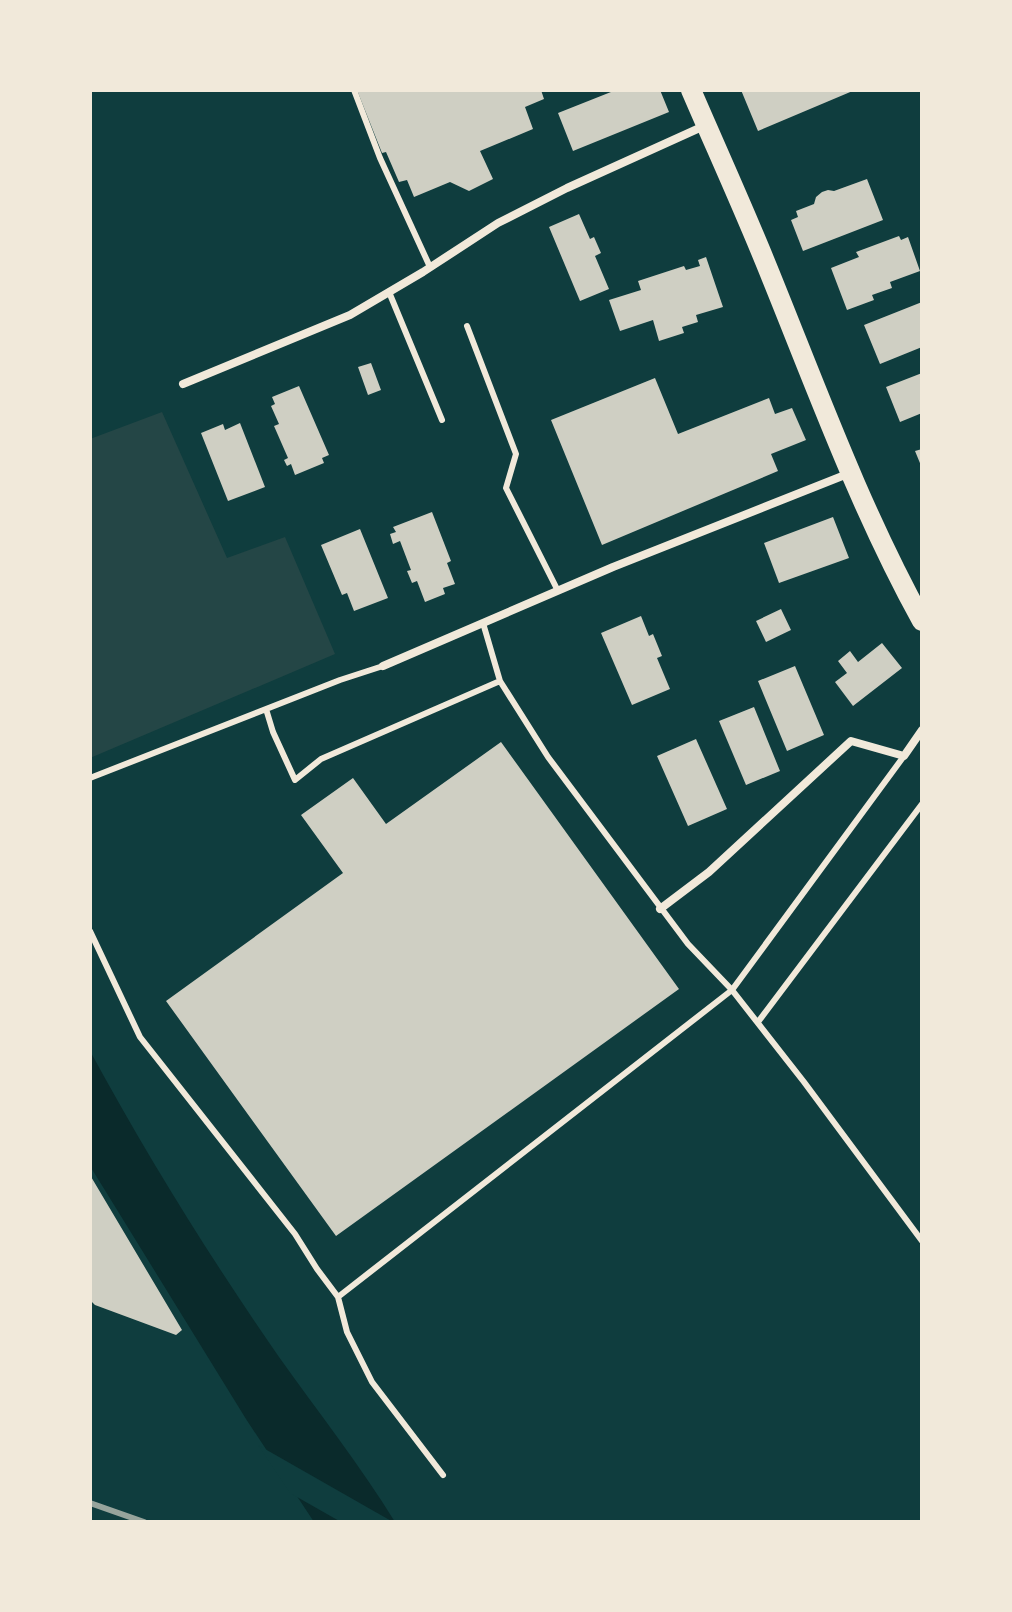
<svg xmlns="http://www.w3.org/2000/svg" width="1012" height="1612" font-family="'Public Sans',sans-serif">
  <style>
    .green { fill: #244646 }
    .water { fill: #0a2a2b }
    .pier { fill: #0f3d3e }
    .building { fill: #cfcfc3 }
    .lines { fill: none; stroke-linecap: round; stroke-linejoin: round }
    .service { stroke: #f1e9da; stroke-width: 6 }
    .minor { stroke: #f1e9da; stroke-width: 8 }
    .primary { stroke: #f1e9da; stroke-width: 20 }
    .rail { stroke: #97a49c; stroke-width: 6 }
  </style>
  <rect width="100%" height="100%" fill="#0f3d3e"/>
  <path class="green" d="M162,412L227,558L285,537L335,654L90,758V439Z"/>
  <path class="water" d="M90,1051C147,1156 211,1259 279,1357C318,1412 360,1465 395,1522H314L246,1419L90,1166Z"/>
  <path class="pier" d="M258,1445L393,1522H341L290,1493Z"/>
  <path class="building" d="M357,90H541L544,99L525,107L533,129L480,151L493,179L469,191L450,182L414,197L407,180L399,182L386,152L382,153Z
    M616,90H660L669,112L573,151L558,113Z
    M741,90H855L758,131Z
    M867,179L883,220L803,251L791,220L798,217L796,211L814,204L816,197L822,192L828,190L834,191Z
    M579,214L590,239L594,237L601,253L595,256L609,289L580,301L549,227Z
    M899,236L901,240L908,237L920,271L890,282L892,288L872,295L874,300L847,310L831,268L859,257L856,252Z
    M706,257L723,307L696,315L698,322L682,327L684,333L659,341L653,320L620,331L609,300L641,290L638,281L684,266L686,270L700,266L698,260Z
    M922,302V347L880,364L864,325Z
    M371,363L381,390L368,395L358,367Z
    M922,373V413L900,422L886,387Z
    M655,378L678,434L769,398L775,414L792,408L806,440L771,454L778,471L602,545L551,420Z
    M299,386L329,455L322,458L324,463L295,475L291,464L287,466L284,460L288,458L274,426L279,424L271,406L275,404L272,397Z
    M240,423L265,487L228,501L201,433L223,424L225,430Z
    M922,449V468L915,451Z
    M432,512L451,561L447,563L455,584L443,588L445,594L425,602L417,581L412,583L407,571L411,570L400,541L393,544L390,534L396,532L393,527Z
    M833,517L849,558L779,583L764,543Z
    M360,529L388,598L354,611L347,593L342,595L321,545Z
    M781,609L791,630L766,642L756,621Z
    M641,616L649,636L653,634L662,656L657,658L670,689L632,705L601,633Z
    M882,643L902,668L853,706L835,682L847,673L838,661L850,651L858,662Z
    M795,666L824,735L787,751L758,681Z
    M754,707L780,771L746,785L719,721Z
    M696,739L727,809L688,826L657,756Z
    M501,742L679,989L336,1236L166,1001L343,873L301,815L353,778L386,824Z
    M90,1175L182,1330L176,1335L95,1305L90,1300Z"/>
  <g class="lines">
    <path class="service" d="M354,90L380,158L430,267
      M389,292L442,420
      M467,326L516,454L506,488L558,591
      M483,623L500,681L548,757L688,944L732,990L904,756
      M266,709L273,732L295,780L321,759L500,681
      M90,778L340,680L383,666
      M90,931L140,1037L295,1234L317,1269L338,1297
      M758,1022L922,804
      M443,1475L372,1382L347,1332L338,1297L732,990L804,1082L922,1241"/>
    <path class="minor" d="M183,384L350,315L423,272L498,223L567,188L704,126
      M383,666L613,567L850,473
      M660,909L709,872L851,741L904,756L922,730"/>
    <path class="primary" d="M691,90C716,148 742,205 766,264C815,384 859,507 922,621"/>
    <path class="rail" d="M90,1503L144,1522"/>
  </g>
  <rect width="1012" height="1612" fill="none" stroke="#f1e9da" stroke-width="184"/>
</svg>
